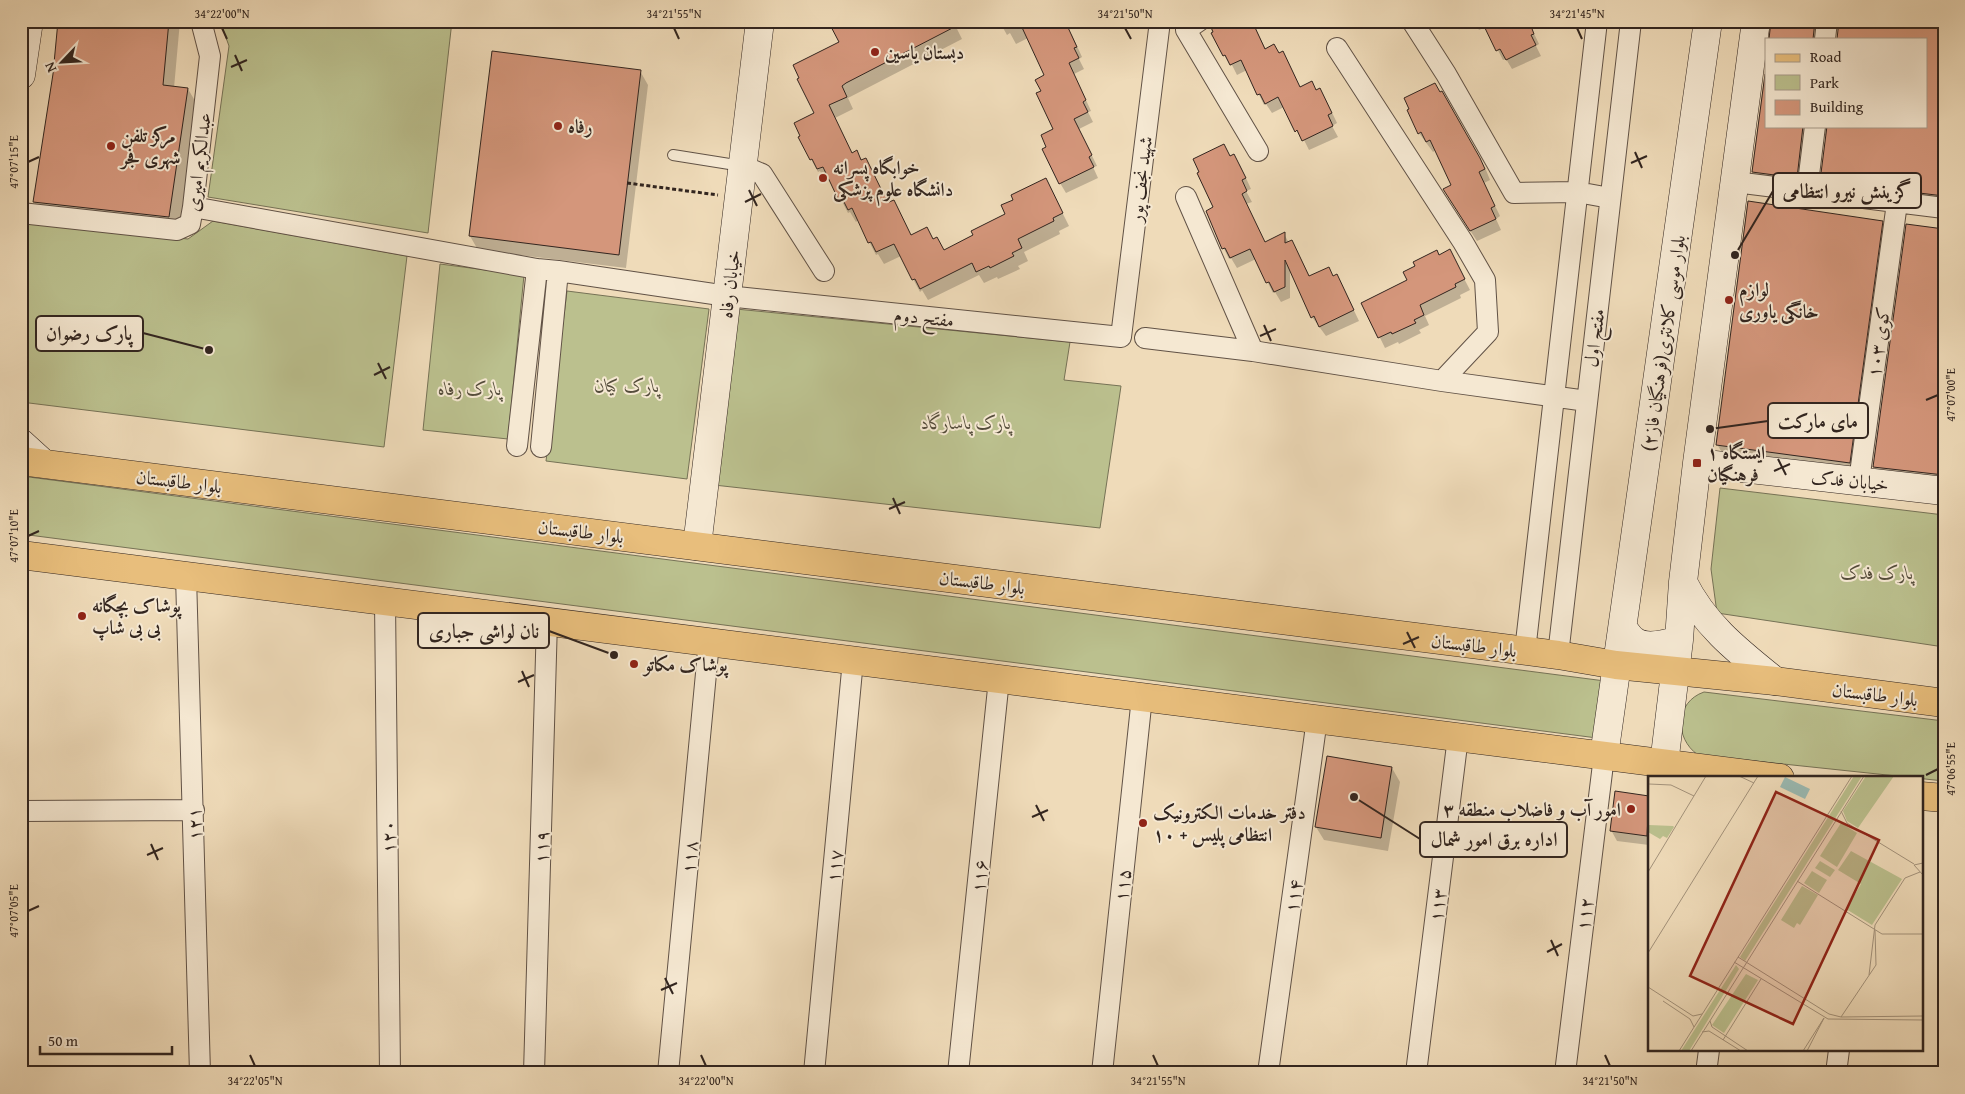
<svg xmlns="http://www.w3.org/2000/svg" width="1965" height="1094" font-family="'Gentium Book Plus',Amiri,serif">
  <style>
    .green { fill: #bbc08e; stroke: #767256 }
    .shadow { fill: #0003 }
    .building { fill: #d4967b; stroke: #32251f }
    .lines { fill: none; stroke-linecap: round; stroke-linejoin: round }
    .lane-casing { stroke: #615246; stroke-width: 12 }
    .street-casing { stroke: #615246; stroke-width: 22 }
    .secondary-casing { stroke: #32251f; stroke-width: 29 }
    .primary-casing { stroke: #32251f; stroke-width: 29 }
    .path { stroke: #32251f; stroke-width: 3; stroke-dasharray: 4 2.5; stroke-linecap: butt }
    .lane { stroke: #f5e8d2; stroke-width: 10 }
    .street { stroke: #f5e8d2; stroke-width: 20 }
    .secondary { stroke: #f5e8d2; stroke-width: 28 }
    .primary { stroke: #e8be7c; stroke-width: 28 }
    .ticks { fill: none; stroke: #32251f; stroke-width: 2 }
    .poi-dot { fill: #8f2418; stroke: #f5e8d2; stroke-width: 2 }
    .labels { text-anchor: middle; stroke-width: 4; stroke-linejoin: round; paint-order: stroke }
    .poi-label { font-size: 19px; font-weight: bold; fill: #32251f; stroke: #f5e8d2; text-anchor: start }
    .street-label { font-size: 19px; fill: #32251f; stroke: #f5e8d2 }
    .park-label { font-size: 19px; font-style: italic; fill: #544c3b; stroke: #f5e8d2 }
    .inset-road { fill: none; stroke: #a3927b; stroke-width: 1 }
    .view { fill: #8f2418; fill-opacity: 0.15; stroke: #8f2418; stroke-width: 2.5 }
    .inset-edge { fill: none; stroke: #32251f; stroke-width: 2.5 }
    .leader { fill: none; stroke: #32251f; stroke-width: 2 }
    .callout-dot { fill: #32251f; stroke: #f5e8d2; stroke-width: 2 }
    .callout { fill: #f5e8d2; stroke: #32251f; stroke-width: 2 }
    .callout-label { font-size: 20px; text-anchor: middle; font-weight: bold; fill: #32251f }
    .neatline { fill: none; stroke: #32251f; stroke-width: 2 }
    .ticks-label { font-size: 12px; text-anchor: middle; fill: #32251f }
  </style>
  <rect width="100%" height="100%" fill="#efdbb9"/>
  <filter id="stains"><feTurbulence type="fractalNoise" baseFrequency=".004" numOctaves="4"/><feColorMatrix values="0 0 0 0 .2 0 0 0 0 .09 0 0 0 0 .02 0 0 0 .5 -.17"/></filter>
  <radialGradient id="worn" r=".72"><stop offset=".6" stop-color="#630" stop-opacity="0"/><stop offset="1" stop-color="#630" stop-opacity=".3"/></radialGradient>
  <path class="green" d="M220,21H452L428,233L208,197L229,46Z
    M213,221L407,256L384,447L21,402V297L28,222L188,239Z
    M440,264L524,275L508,439L423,430Z
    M567,291L709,309L687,479L546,461Z
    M736,309L1070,342L1064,380L1121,386L1100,528L714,485Z
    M21,476L1605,681L1597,738L21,534Z
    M1720,488L1944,515V647L1717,613L1711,569Z
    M1704,692L1944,721V781L1698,755C1674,738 1675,702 1704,692Z"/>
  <path class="shadow" d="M59,21H180L174,88L188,89L198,106L179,234L44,219L34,202L54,74Z
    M953,21L962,39L848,98L853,109L835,118L852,154L857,152L911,236L933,240L944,251L1052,192L1069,226L1059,231L1060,234L1024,252L1028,261L1018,266L1020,269L998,279L997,277L984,283L979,275L928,300L922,290L920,292L901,256L884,264L878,254L876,255L858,220L856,222L850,212L848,213L830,178L825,181L820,171L818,172L799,137L816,114L799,79Z
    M1010,21H1062L1072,35L1082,57L1079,59L1084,69L1074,74L1091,111L1088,112L1093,122L1079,129L1097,166L1093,167L1098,178L1066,193L1060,183L1048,147L1055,129L1042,92L1046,76L1028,38L1016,44L1010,33L1007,35L1002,26Z
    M1474,21H1528L1539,44L1536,46L1541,56L1512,69L1506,59L1503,60L1486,27L1479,30Z
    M1772,21H1944V215L1833,201L1822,180L1827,135L1821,136L1808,198L1765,192L1753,172L1766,72V126H1926V39L1839,30L1833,31L1827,39H1771Z
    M1254,25L1266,50L1300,88L1316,92L1326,100L1337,123L1332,126L1338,137L1309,150L1304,140L1302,141L1284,107L1272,113L1266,104L1264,105L1247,70L1237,75L1232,65L1230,66L1213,33Z
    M640,71L648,85L626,268L478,250L470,236Z
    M1447,103L1486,170L1490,180L1484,183L1500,216L1496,219L1501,230L1477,241L1450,200L1453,186L1436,150L1433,152L1419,133Z
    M21,104L25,110L21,130Z
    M1230,157L1240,165L1251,189L1246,191L1252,202L1246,204L1265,243L1284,234L1289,243L1292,241L1310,277H1333L1337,275L1359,321L1326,336L1312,317L1290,269V298L1281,302L1275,292L1273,293L1256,259L1237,268L1231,258L1229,259L1213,226L1215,208Z
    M1882,222L1894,242L1861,483L1729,465L1717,444Z
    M1944,230V495L1886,487L1874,467Z
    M1439,256L1455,261L1470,290L1460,295L1461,298L1425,316L1429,325L1419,330L1421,333L1399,344L1398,342L1385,348L1363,303L1409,281Z
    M1392,768L1400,782L1388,851L1324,840L1316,827Z
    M1649,797V845L1617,841L1611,830Z"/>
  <path class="building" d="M58,21H169L163,85L188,88L169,217L33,202L53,74Z
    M828,21H966L846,83L842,86L847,97L829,105L852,153L857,150L861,160L866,158L883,193L885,192L889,202L894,200L911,235L927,227L933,239L937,237L944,250L973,235L971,231L1005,214L1001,205L1013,200L1011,195L1046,178L1063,213L1053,218L1054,221L1018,239L1022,248L1012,253L1014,256L990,268L989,266L976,272L972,263L920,289L915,279L912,280L894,244L876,252L871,242L868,243L852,208L848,210L843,200L839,201L823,167L817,169L812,159L810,160L798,137L800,136L794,123L814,113L797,79L799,78L793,65L839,42Z
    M1019,21H1065L1077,47L1074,48L1079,58L1069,63L1086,100L1083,102L1088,112L1074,119L1092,155L1089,157L1094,167L1059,184L1042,149L1046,147L1041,135L1053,129L1036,93L1041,91L1035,80L1044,75Z
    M1211,21H1252L1265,49L1274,44L1279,53L1283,51L1300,87L1312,81L1316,90L1320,88L1332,113L1328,115L1333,126L1302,141L1297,130L1295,132L1278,97L1265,104L1260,94L1257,95L1241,60L1230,65L1225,55L1223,56L1211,33L1213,32L1210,25Z
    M1494,21H1529L1534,34L1531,35L1536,45L1506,60L1500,49L1496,51L1484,26Z
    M1771,21H1815L1813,39H1769Z
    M1839,21H1944V196L1820,181L1827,126H1926V39H1837Z
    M492,51L641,70L619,255L469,236Z
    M1765,74H1766V126H1803L1797,178L1752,172Z
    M1435,83L1440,92L1442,91L1480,158L1485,169L1479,172L1495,206L1491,208L1496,219L1470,231L1443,189L1451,185L1430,140L1426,142L1421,132L1418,134L1407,110L1409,109L1404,98Z
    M1224,144L1230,156L1234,154L1246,178L1242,180L1247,191L1242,194L1265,242L1285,232V243L1292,240L1309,276L1329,267L1333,276L1337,274L1354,310L1319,327L1314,316L1311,318L1285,260V287L1274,292L1269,282L1266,283L1250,249L1230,258L1225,248L1222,249L1206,211L1213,207L1197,173L1199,172L1193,159Z
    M1748,201L1883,221L1850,463L1716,445Z
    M1906,224L1944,229V475L1873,467Z
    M1450,249L1465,279L1455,284L1456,287L1420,305L1424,315L1414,320L1416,323L1392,334L1391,332L1378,338L1361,303L1407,280L1403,272L1415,266L1413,262L1437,250L1439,255Z
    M1327,756L1392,767L1381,838L1315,827Z
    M1615,791L1649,796L1647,836L1610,831Z"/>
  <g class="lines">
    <g class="lane-casing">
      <path id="lane" d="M673,155L742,166"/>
    </g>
    <g class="street-casing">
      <path id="street" d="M1199,21L1186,30L1258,151
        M1412,21L1446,74L1514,193L1577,192L1610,198
        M1825,39L1827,21
        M1337,48L1463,242L1485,280L1488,332L1442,381
        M743,166L762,174L824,271
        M1735,182L1944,208
        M1807,191L1815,126
        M1186,197L1253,351L1442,381L1587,401
        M193,207L537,269L558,271L727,296L1121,337L1160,21
        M21,213L177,230L190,224L193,207L210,56L201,21
        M1145,338L1253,351
        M517,446L537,269
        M541,447L558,271
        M1859,481L1897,203
        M186,576L200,1073
        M385,601L390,1073
        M1525,651L1597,21
        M1558,655L1631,21
        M21,811L194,810
        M534,1073L547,621
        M668,1073L709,642
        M814,1073L853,660
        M958,1073L999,679
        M1102,1073L1142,697
        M1268,1073L1317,719
        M1416,1073L1458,737
        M1565,1073L1604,756
        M1706,1073L1709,1050
        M1836,1073L1839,1050"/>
    </g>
    <g class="secondary-casing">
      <path id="secondary" d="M21,75L29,21
        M21,443L43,463
        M1697,463L1944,491
        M697,546L760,21
        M1683,582C1704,625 1739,652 1775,681
        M1623,628C1626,632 1629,637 1633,640C1645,650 1666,644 1679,640
        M1604,756L1708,21
        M1664,764L1679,640L1683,582L1697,463L1756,21"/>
    </g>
    <g class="primary-casing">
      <path id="primary" d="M21,461L1558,655L1616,665L1775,681L1944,703
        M21,555L1780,778
        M1921,796L1944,798"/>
    </g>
    <path class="path" d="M627,183L718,195"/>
    <use href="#lane" class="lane"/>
    <use href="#street" class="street"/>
    <use href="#secondary" class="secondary"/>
    <use href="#primary" class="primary"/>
  </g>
  <path class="ticks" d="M222,28L227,39M674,28L679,39M1125,28L1131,39M1577,28L1582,39M235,55L242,71M231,67L247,60M1635,152L1642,168M28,162L39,157M1631,163L1647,156M749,190L757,206M745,202L761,194M1264,325L1271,341M1260,336L1276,329M378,363L386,379M374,375L390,367M1926,400L1938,395M1778,459L1786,475M1774,471L1790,464M893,498L900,514M889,509L905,502M28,536L39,531M1407,632L1415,648M1403,644L1419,637M522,671L529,687M518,682L534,675M1926,775L1938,769M1036,805L1044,821M1032,817L1048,810M151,844L158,860M147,855L163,848M28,911L39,906M1551,940L1558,956M1547,952L1562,944M665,978L673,994M661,990L677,983M250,1055L255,1066M701,1055L706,1066M1153,1055L1158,1066M1605,1055L1610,1066"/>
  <g class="poi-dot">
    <circle cx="875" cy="52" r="5"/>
    <circle cx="558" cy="126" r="5"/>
    <circle cx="111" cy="146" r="5"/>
    <circle cx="823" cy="178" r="5"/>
    <circle cx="1729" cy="300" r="5"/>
    <rect x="1692" y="458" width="10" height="10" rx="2.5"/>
    <circle cx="82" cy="616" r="5"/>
    <circle cx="634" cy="664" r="5"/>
    <circle cx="1631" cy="809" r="5"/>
    <circle cx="1143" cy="823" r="5"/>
  </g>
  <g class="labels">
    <g class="poi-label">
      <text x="885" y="59">دبستان یاسین</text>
      <text x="568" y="133">رفاه</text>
      <text x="121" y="142">مرکز تلفن<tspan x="121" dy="22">شهری فجر</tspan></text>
      <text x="833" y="174">خوابگاه پسرانه<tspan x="833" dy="22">دانشگاه علوم پزشکی</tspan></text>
      <text x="1739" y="296">لوازم<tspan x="1739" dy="22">خانگی یاوری</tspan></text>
      <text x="1707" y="459">ایستگاه ۱<tspan x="1707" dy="22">فرهنگیان</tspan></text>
      <text x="92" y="612">پوشاک بچگانه<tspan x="92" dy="22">بی بی شاپ</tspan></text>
      <text x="644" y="671">پوشاک مکاتو</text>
      <text x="1621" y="816" text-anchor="end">امور آب و فاضلاب منطقه ۳</text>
      <text x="1153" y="819">دفتر خدمات الکترونیک<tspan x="1153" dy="22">انتظامی پلیس + ۱۰</tspan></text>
    </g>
    <g class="street-label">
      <text transform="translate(198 162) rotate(-83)" y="7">عبدالکریم امیری</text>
      <text transform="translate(1140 179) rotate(-83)" y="7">شهید نجف پور</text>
      <text transform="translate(729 284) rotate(-83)" y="7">خیابان رفاه</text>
      <text transform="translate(924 317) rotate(6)" y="7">مفتح دوم</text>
      <text transform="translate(1594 338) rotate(-83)" y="7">مفتح اول</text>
      <text transform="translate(1878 342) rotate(-82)" y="7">کوی ۱۰۳</text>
      <text transform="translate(1663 343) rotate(-82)" y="7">بلوار موسی کلانتری(فرهنگیان فاز۲)</text>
      <text transform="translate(1850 480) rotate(6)" y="7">خیابان فدک</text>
      <text transform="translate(179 481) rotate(7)" y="7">بلوار طاقبستان</text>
      <text transform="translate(581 531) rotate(7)" y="7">بلوار طاقبستان</text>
      <text transform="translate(982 582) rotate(7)" y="7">بلوار طاقبستان</text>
      <text transform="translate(1474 645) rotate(7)" y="7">بلوار طاقبستان</text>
      <text transform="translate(1875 694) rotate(7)" y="7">بلوار طاقبستان</text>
      <text transform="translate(194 824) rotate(-92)" y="7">۱۲۱</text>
      <text transform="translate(388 837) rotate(-91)" y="7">۱۲۰</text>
      <text transform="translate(541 847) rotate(-88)" y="7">۱۱۹</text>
      <text transform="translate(689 857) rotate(-85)" y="7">۱۱۸</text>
      <text transform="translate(834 866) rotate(-84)" y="7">۱۱۷</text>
      <text transform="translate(979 876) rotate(-84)" y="7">۱۱۶</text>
      <text transform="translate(1122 885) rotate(-84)" y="7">۱۱۵</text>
      <text transform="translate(1293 896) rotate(-82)" y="7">۱۱۴</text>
      <text transform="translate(1437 905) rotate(-83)" y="7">۱۱۳</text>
      <text transform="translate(1584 914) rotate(-83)" y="7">۱۱۲</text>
    </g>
    <g class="park-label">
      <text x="627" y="392">پارک کیان</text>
      <text x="470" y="395">پارک رفاه</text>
      <text x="966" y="429">پارک پاسارگاد</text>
      <text x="1877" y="579">پارک فدک</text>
    </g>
  </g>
  <g transform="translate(1648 776)">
    <rect width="275" height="275" fill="#efdbb9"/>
    <path d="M206,0H214L97,185L92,181ZM218,0H246L210,52L199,45L195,35ZM193,47L209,57L189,91L172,80ZM1,49L25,50L26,51L19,62L15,60L12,63L0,56ZM203,75L254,103L224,149L198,133L213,108L190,94ZM172,85L187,94L182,101L167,92ZM164,95L179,104L171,117L156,107ZM154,110L170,119L152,149L149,147L146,152L133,144ZM88,189L91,193L41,275H33ZM98,198L110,204L76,257L64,249Z" fill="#bbc08e"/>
    <path d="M137,1L162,13L157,23L132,11Z" fill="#9abbb4"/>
    <path class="inset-road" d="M91,0L106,7M1,8L23,9L46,20M193,35L199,47L266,88M0,45L1,0M275,87L266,89L275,99M0,96L58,0M149,105L234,158H275M0,177L110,0M90,181L181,238L193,241L275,240M86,186L180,243L275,244M221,199L227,149L257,102L272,96M0,211L45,240L54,238M15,225L42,243L46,251M193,241L228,189L227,154M62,245L64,251L100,275M54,256L61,255L93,275M75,264L113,203M31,275L204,0M43,275L216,0M155,275L176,242M159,275L176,242"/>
    <path class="view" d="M128,16L231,64L145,248L42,200Z"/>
    <rect width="275" height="275" class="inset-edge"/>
  </g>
  <path class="leader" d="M1735 255L1773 191M209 350L143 333M1710 429L1768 421M614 655L549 631M1354 797L1420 839"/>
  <g class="callout-dot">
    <circle cx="1735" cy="255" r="5"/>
    <circle cx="209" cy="350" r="5"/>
    <circle cx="1710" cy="429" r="5"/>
    <circle cx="614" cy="655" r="5"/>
    <circle cx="1354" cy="797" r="5"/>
  </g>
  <g class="callout">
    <rect x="1773" y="173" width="148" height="35" rx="5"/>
    <rect x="36" y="316" width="107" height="35" rx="5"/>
    <rect x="1768" y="403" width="100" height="35" rx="5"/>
    <rect x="418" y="613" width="131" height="35" rx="5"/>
    <rect x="1420" y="822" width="147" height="35" rx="5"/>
  </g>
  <g class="callout-label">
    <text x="1847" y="198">گزینش نیرو انتظامی</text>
    <text x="89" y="340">پارک رضوان</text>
    <text x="1818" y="428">مای مارکت</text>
    <text x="484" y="638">نان لواشی جباری</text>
    <text x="1494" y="846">اداره برق امور شمال</text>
  </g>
  <rect width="1965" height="1094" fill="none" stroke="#efdbb9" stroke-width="55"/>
  <rect x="1765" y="38" width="162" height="90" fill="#f5e8d2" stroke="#a79a8a"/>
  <rect x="1775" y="54" width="25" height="8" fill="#e8be7c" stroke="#a79a8a"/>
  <text x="1810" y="62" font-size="15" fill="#32251f">Road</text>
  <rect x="1775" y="75" width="25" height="15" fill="#bbc08e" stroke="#a79a8a"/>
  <text x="1810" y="88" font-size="15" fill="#32251f">Park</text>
  <rect x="1775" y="100" width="25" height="15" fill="#d4967b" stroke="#a79a8a"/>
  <text x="1810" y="112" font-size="15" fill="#32251f">Building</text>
  <g transform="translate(62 62) rotate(245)" stroke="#f5e8d2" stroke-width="4" paint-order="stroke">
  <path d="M0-4L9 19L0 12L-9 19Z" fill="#32251f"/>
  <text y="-8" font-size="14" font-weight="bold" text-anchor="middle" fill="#32251f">N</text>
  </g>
  <path d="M40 1046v8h132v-8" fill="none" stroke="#32251f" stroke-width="2.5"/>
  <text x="48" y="1046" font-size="15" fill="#32251f" stroke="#f5e8d2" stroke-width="4" paint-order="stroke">50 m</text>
  <rect x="28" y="28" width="1910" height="1038" class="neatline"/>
  <g class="ticks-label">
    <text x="222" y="18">34°22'00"N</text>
    <text x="674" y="18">34°21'55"N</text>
    <text x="1125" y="18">34°21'50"N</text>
    <text x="1577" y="18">34°21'45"N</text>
    <text transform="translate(14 162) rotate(-90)" y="4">47°07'15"E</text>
    <text transform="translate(1951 395) rotate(-90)" y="4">47°07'00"E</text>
    <text transform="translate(14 536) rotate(-90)" y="4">47°07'10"E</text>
    <text transform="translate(1951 769) rotate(-90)" y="4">47°06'55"E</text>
    <text transform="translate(14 911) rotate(-90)" y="4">47°07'05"E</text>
    <text x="255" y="1085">34°22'05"N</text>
    <text x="706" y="1085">34°22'00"N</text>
    <text x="1158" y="1085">34°21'55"N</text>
    <text x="1610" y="1085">34°21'50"N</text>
  </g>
  <rect width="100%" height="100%" filter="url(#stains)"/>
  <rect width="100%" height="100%" fill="url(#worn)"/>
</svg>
